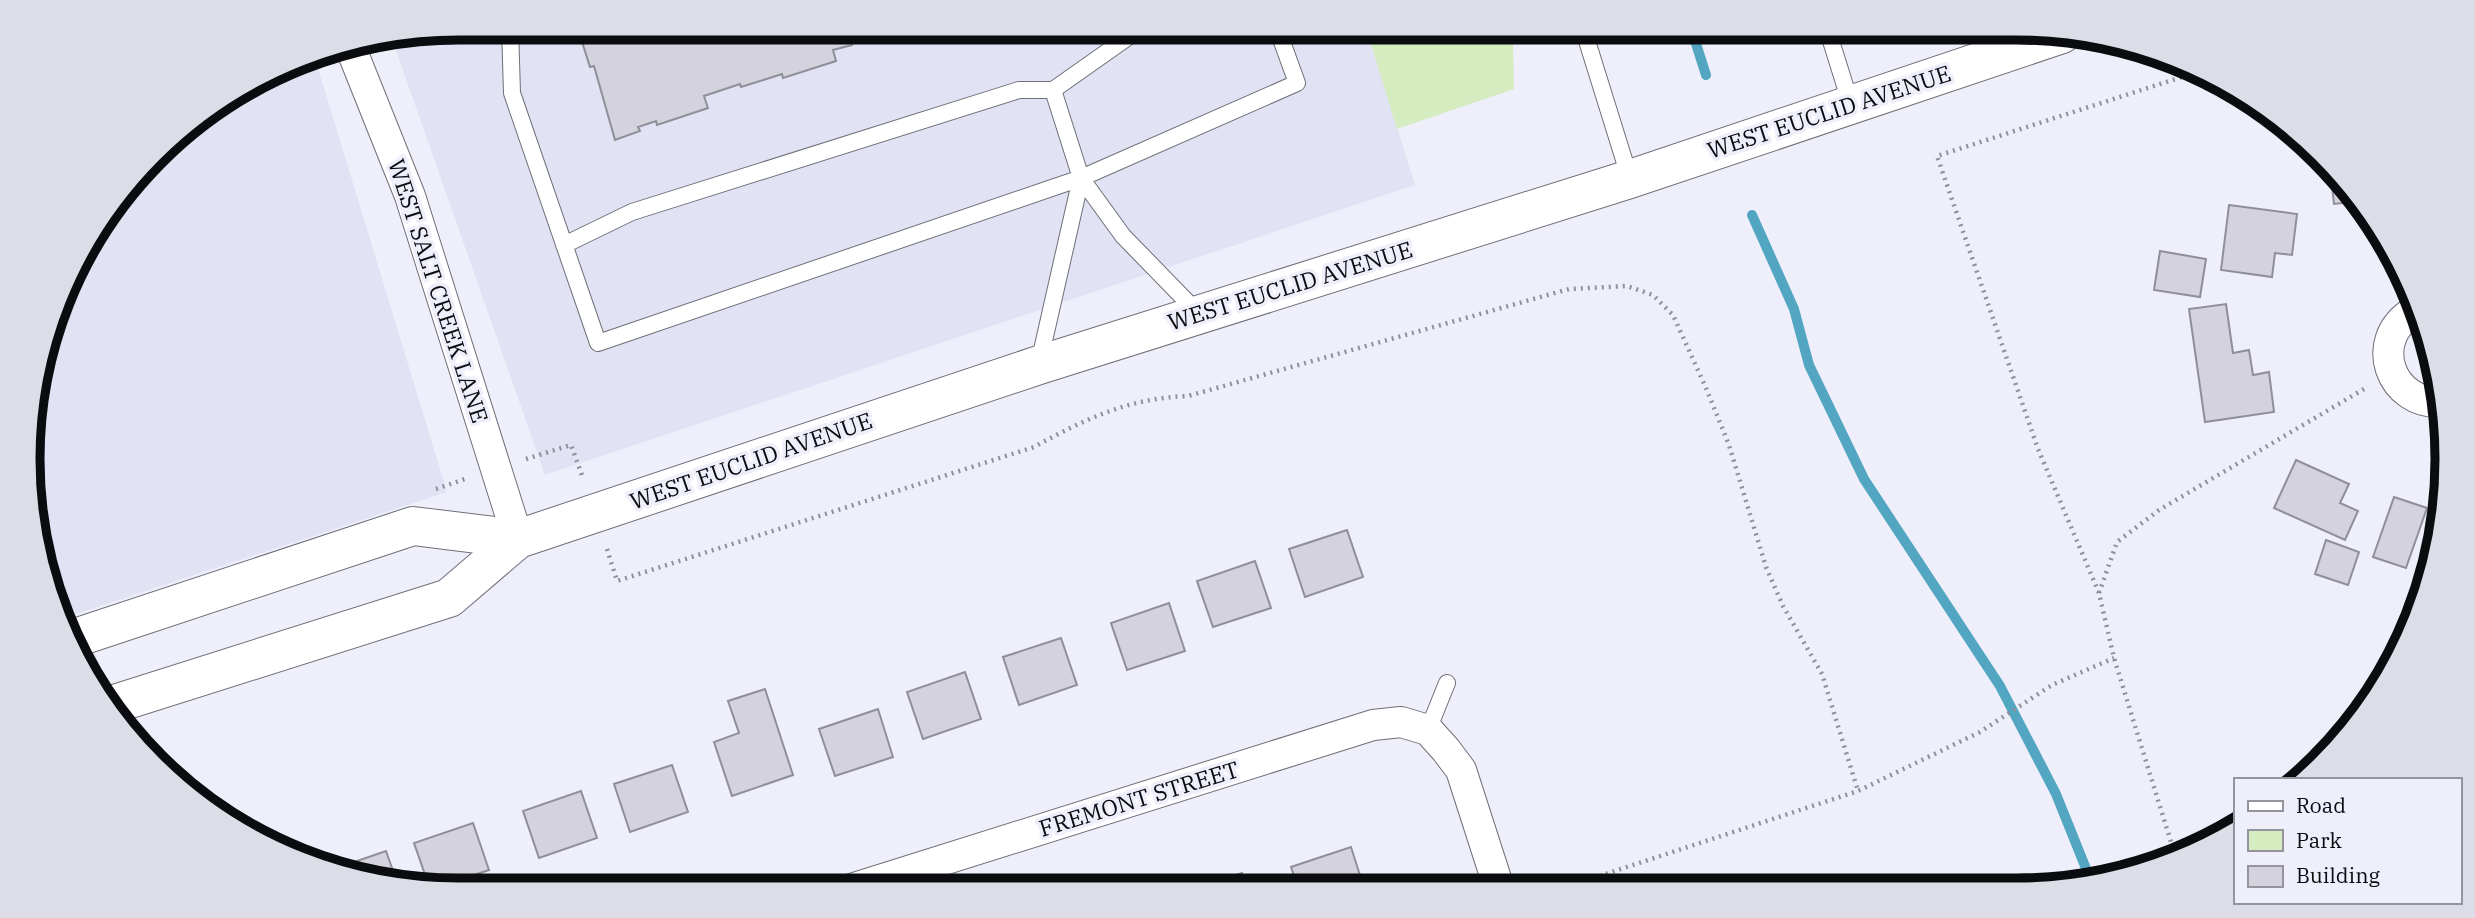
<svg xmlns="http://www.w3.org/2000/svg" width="2475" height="918" font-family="'IBM Plex Serif',serif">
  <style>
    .built { fill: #e1e2f3 }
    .green { fill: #d5ebc0 }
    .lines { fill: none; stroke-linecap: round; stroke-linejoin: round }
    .stream { stroke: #52a6c1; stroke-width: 10 }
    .building { fill: #d3d2dd; stroke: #8f8f99; stroke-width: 2 }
    .service-casing { stroke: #6e6f78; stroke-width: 18 }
    .minor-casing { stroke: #6e6f78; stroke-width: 32 }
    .secondary-casing { stroke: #6e6f78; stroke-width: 40 }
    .path { stroke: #8f9098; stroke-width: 4.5; stroke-dasharray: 2 5; stroke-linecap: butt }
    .service { stroke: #fff; stroke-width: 16 }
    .minor { stroke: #fff; stroke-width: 30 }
    .secondary { stroke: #fff; stroke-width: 38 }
    .labels { text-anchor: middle; stroke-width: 7; stroke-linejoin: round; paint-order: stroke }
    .street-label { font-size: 23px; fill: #0b0c0f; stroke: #eeeffa }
    .rim { fill: none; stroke: #0b0c0f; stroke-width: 9 }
  </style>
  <rect width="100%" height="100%" fill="#eeeffa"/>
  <path class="built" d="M459,28H1366L1415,185L545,475L392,39Z
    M314,55L447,492L67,617L36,543L32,402L86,244L175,135Z"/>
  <path class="green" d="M1366,28H1522L1513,46L1514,89L1397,129Z"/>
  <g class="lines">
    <path class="stream" d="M1691,28L1706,75
      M1752,215L1794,309L1809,365L1864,479L2000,686L2056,794L2091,881"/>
  </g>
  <path class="building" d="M582,28H874L850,36L852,45L833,50L836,61L783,78L782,74L741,87L740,84L704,96L708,108L657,125L656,121L638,127L640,131L615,140L594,66L590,67L578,29Z
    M2331,177L2353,202L2334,204Z
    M2229,205L2297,214L2292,255L2275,253L2272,277L2221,270Z
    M2160,251L2206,259L2200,297L2154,290Z
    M2226,304L2233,353L2249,350L2253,375L2269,372L2274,412L2205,422L2189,309Z
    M2296,460L2349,484L2340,503L2358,511L2345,540L2274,508Z
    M2394,497L2427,508L2406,568L2373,557Z
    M1347,530L1363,577L1305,597L1289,549Z
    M2326,540L2359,552L2348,585L2315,574Z
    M1255,561L1271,608L1213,627L1197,581Z
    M1169,603L1185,651L1127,670L1111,623Z
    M1061,638L1077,685L1019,705L1003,657Z
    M965,672L981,719L923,739L907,692Z
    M765,689L793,775L732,796L714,742L739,733L728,701Z
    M878,709L893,757L835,776L819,729Z
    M672,765L688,812L630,832L614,784Z
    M581,791L597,838L539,858L523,811Z
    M473,823L489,870L437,887L429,886L414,843Z
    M1351,847L1364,888H1298L1291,867Z
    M386,851L397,882L347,875L334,869Z
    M1242,873L1247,888H1205L1204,885Z"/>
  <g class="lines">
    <g class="service-casing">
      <path id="service" d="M510,28L512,93L598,343L1081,178L1297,83L1277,28
        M1141,28L1053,90L1081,178L1123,236L1199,314
        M1583,28L1630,179
        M1827,28L1851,105
        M564,245L632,212L1019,90H1053
        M1039,363L1081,178
        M1428,730L1447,683"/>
    </g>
    <g class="minor-casing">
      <path id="minor" d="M350,46L410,196L518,539
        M2413,312C2367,340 2390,406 2443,402
        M851,889L1373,725L1401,722L1428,730L1446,750L1461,770L1499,888"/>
    </g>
    <g class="secondary-casing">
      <path id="secondary" d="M75,638L413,526L518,539
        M108,706L449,598L518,539L1039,365L1630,179L2062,34"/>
    </g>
    <path class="path" d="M526,459L571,445L583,478
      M436,489L465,479
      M607,549L617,581L1034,447C1085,419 1129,398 1188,396L1569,289L1627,286L1653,295L1673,315L1706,388L1729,445L1766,567L1783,606L1822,674L1858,791
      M2099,593L2117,542L2159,510L2364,389
      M2175,855L2114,658L2099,593L2038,449L1937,156L2191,74
      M1566,887L1858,791L1980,732L2052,685L2114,658"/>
    <use href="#service" class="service"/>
    <use href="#minor" class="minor"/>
    <use href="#secondary" class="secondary"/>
  </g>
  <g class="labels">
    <g class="street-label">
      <text transform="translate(1829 112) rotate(-18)" y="8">WEST EUCLID AVENUE</text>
      <text transform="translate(1290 286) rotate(-17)" y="8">WEST EUCLID AVENUE</text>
      <text transform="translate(438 291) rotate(72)" y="8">WEST SALT CREEK LANE</text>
      <text transform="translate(751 461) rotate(-19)" y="8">WEST EUCLID AVENUE</text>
      <text transform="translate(1139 799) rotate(-17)" y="8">FREMONT STREET</text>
    </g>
  </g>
  <path d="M0 0H2475V918H0ZM459 40H2016A419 419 0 0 1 2435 459V459A419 419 0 0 1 2016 878H459A419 419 0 0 1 40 459V459A419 419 0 0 1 459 40Z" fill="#dcdde7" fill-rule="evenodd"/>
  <path class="rim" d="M459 40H2016A419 419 0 0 1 2435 459V459A419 419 0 0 1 2016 878H459A419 419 0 0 1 40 459V459A419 419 0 0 1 459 40Z"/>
  <rect x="2234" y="778" width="228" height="126" fill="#eeeffa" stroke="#93949c" stroke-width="2"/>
  <rect x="2248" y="801" width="35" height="10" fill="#ffffff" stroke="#93949c" stroke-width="2"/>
  <text x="2296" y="813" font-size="21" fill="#0b0c0f">Road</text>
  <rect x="2248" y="830" width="35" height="21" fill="#d5ebc0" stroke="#93949c" stroke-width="2"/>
  <text x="2296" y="848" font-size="21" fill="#0b0c0f">Park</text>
  <rect x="2248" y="866" width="35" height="21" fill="#d3d2dd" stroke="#93949c" stroke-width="2"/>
  <text x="2296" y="883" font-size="21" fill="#0b0c0f">Building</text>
</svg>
